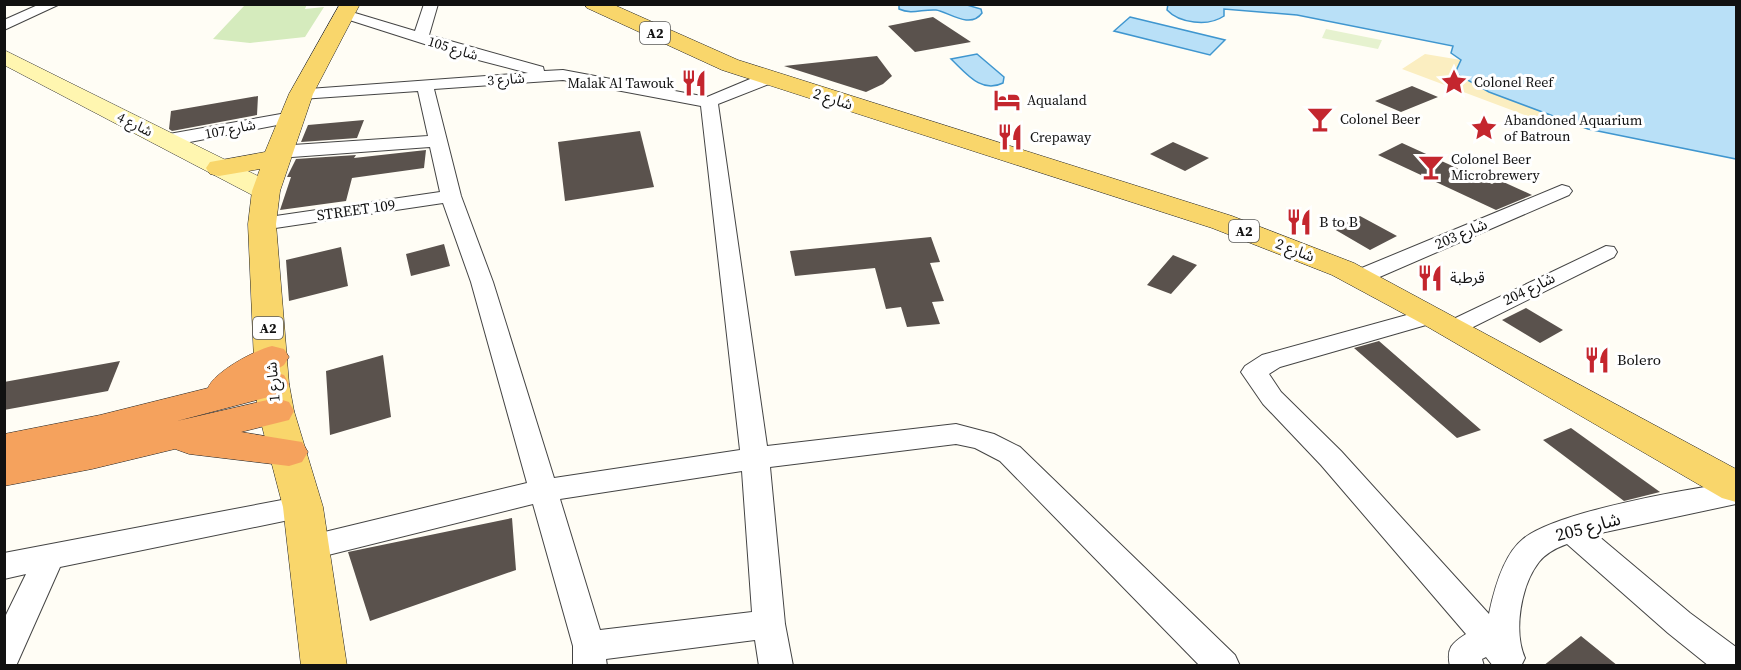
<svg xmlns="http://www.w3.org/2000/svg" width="1741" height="670" font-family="'Source Serif 4','Noto Sans Arabic',serif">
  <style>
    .green { fill: #d5ebbd }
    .sand { fill: #fbeec1 }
    .pitch { fill: #e6f2cf }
    .water { fill: #b9e0f7; stroke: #3f96cf; stroke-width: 1.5 }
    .building { fill: #5a524d }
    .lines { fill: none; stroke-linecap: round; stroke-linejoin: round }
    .minor-casing { stroke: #444; stroke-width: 2 }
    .secondary-casing { stroke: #333; stroke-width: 1 }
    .primary-casing { stroke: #222; stroke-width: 1 }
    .motorway-casing { stroke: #222; stroke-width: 1 }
    .minor { fill: #fff; fill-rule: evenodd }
    .secondary { fill: #fff6b0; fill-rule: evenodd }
    .primary { fill: #f9d66b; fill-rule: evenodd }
    .motorway { fill: #f5a25d; fill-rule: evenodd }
    .labels { text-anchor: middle; stroke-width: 6; stroke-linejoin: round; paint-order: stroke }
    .shield { fill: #fff; stroke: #585858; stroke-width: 1.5 }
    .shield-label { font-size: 14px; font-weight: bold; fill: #111 }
    .far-street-label { font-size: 14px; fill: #111; stroke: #fff }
    .far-poi-label { font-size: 14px; fill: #111; stroke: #fff; text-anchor: start }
    .street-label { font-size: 15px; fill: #111; stroke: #fff }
    .poi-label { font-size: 15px; fill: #111; stroke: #fff; text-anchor: start }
    .near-street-label { font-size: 18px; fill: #111; stroke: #fff }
  </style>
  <rect width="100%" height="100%" fill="#fffdf5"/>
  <path class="green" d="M307,4L305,9L324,7L305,37L250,43L213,39L244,6Z"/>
  <path class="sand" d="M1425,54L1461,60L1489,92L1588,129L1551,125L1402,69Z"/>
  <path class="pitch" d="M1326,29L1381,40H1382L1378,49L1322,38Z"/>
  <path class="water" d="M1168,4L1736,5V159L1588,129L1489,92L1455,73L1461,60L1451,53L1453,46L1297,15L1224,9V16C1208,27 1179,23 1167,10Z
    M899,5H967L981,9L982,13C970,30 947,11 936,10C922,9 912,15 899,9Z
    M1130,17L1225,40L1210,55L1114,31Z
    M977,54L1004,77L1003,83C981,94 966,73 951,59Z"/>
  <path class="building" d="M933,17L971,42L915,52L888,26Z
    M877,56L892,76L883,84L866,92L784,66Z
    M1412,86L1438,97L1401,112L1375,101Z
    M258,96L257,115L172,131L169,129L171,111Z
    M364,120L357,138L301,142L308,125Z
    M640,131L654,187L565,201L558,142Z
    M1173,142L1209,158L1185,171L1150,154Z
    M1402,143L1492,184L1499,180L1532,195L1496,210L1378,155Z
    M426,150L424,168L352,178L346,201L280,210L291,177H287L296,159L356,155L354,158Z
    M1360,216L1397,236L1370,250L1334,229Z
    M931,237L940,262L930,263L944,301L932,302L940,324L907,327L901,307L886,309L875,268L795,276L790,251Z
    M444,244L450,266L411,276L406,254Z
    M341,247L348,286L289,301L286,260Z
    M1173,255L1197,265L1171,294L1147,285Z
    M1526,308L1563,330L1540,343L1502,320Z
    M1379,341L1481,430L1457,438L1354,348Z
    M383,355L391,417L330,435L326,371Z
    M120,361L108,391L4,410V382Z
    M1571,428L1660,492L1624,501L1543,440Z
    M512,518L516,570L370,621L348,552Z
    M1581,636L1618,666H1543Z"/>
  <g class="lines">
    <g class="minor-casing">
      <path id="minor" d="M40,4H60L4,30V20Z
        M424,4H438L429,35L543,67L544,71L563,70L707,97L762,74H774L776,78L774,82L718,104L767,446L956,424L994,434L1020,447L1235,655L1240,666H1200L1000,461L975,448L956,444L770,467L785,624L793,666H759L755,640L606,659L607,666H573V646L533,504L308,560L297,557L293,548L297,539L308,536L527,483L471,282L443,203L262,230L255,228L252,224L255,220L262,218L440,192L430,147L278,158L269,152L278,146L428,136L418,91L301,99L292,94L295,90L528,73L459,55L340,17L338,14L345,10L415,31ZM563,80L701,106L740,450L554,478L493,282L461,196L434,89ZM742,471L752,612L600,630L560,499Z
        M292,112L301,117L298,121L169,146L160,140L169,134Z
        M1562,185L1569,187L1572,191L1569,195L1368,282H1352L1349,277L1352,272Z
        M1606,246L1614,247L1617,252L1614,257L1461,333L1453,336L1445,333L1441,328L1445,323Z
        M1432,308L1440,311L1444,316L1440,321L1280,367L1269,374L1281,392L1341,451L1489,614C1494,590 1503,555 1523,539C1557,511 1689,489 1736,482V504L1596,534L1690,613L1736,647V666H1709L1668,633L1567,544C1556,548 1546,553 1539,562C1521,585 1513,631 1525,658L1521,666H1493L1486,657L1482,659L1484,666H1450C1446,648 1452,643 1466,634L1321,465L1263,404L1241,372L1245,366L1262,355Z
        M303,496L313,499L317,507L313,515L60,567L16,666H4V619L26,574L4,579V553Z"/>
    </g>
    <g class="secondary-casing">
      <path id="secondary" d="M4,50L276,185L280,191L276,197L266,199L256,197L4,65Z"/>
    </g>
    <g class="primary-casing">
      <path id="primary" d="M340,4H360L313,94L280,191L276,224L289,384L294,411L323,507L347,666H301L283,507L258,411L255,384L248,224L252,191L260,169L219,176L210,174L206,168L210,162L265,152L289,94Z
        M584,4H612L738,60L1232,216L1354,263L1736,469V502L1722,498L1421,323L1332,275L1212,228L722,70L587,8Z"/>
    </g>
    <g class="motorway-casing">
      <path id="motorway" d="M272,346L284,349L289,357L284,365L273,372L284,375L289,384L284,393L177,421L276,398L289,402L294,411L289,420L241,432L302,442L308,452L302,462L289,466L189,454L175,449L92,469L4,486V434L100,415L208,388C214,372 255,350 272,346Z"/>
    </g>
    <use href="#minor" class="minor"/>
    <use href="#secondary" class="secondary"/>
    <use href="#primary" class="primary"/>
    <use href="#motorway" class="motorway"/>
  </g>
  <defs>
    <g id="sight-bare" transform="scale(2.07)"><path d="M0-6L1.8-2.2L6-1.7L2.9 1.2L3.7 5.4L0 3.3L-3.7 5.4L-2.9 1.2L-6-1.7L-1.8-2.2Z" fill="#c4262e" stroke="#fff" stroke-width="2.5" paint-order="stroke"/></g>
    <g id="restaurant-bare" transform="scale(2.07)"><path d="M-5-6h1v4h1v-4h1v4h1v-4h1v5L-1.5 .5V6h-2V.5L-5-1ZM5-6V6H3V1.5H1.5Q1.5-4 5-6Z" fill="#c4262e" stroke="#fff" stroke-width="2.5" paint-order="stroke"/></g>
    <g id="hotel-bare" transform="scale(2.07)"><path d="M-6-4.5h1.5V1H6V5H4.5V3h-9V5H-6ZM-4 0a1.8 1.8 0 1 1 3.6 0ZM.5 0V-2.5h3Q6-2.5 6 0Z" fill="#c4262e" stroke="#fff" stroke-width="2.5" paint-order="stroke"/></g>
    <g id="bar-bare" transform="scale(2.07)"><path d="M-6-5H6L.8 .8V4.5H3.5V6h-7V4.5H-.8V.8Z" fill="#c4262e" stroke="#fff" stroke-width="2.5" paint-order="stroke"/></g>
  </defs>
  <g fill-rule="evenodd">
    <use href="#sight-bare" x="1454" y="82"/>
    <use href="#restaurant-bare" x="694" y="83"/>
    <use href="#hotel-bare" x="1007" y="100"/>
    <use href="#bar-bare" x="1320" y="119"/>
    <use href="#sight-bare" x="1484" y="128"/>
    <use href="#restaurant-bare" x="1010" y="137"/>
    <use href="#bar-bare" x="1431" y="167"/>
    <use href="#restaurant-bare" x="1299" y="222"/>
    <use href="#restaurant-bare" x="1430" y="278"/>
    <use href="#restaurant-bare" x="1597" y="360"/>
  </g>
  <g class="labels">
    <g class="shield">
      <rect x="640" y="22" width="30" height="22" rx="4.5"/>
      <rect x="1229" y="220" width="30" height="22" rx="4.5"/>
      <rect x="253" y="317" width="30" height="22" rx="4.5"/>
    </g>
    <g class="shield-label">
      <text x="655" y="38">A2</text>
      <text x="1244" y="236">A2</text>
      <text x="268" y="333">A2</text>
    </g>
    <g class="far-street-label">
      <text transform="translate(453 48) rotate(17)" y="5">شارع 105</text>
      <text transform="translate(506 79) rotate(-4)" y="5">شارع 3</text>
      <text transform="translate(135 124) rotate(26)" y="5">شارع 4</text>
      <text transform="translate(230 129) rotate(-11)" y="5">شارع 107</text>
    </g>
    <g class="far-poi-label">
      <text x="1474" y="87">Colonel Reef</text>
      <text x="674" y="88" text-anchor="end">Malak Al Tawouk</text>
      <text x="1027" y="105">Aqualand</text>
      <text x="1340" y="124">Colonel Beer</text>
      <text x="1504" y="125">Abandoned Aquarium<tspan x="1504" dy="16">of Batroun</tspan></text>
      <text x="1030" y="142">Crepaway</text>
      <text x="1451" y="164">Colonel Beer<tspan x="1451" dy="16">Microbrewery</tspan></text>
    </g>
    <g class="street-label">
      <text transform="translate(833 99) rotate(18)" y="5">شارع 2</text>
      <text transform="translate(356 210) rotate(-8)" y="5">STREET 109</text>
      <text transform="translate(1461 234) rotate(-23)" y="5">شارع 203</text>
      <text transform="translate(1295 250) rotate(21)" y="5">شارع 2</text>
      <text transform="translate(1529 289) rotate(-26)" y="5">شارع 204</text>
      <text transform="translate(273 382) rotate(-95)" y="5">شارع 1</text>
    </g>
    <g class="poi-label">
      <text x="1319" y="227">B to B</text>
      <text x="1450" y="283">قرطبة</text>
      <text x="1617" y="365">Bolero</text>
    </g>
    <g class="near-street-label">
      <text transform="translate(1588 527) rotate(-15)" y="6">شارع 205</text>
    </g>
  </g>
  <rect width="1741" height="670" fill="none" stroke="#111111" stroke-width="12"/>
</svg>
